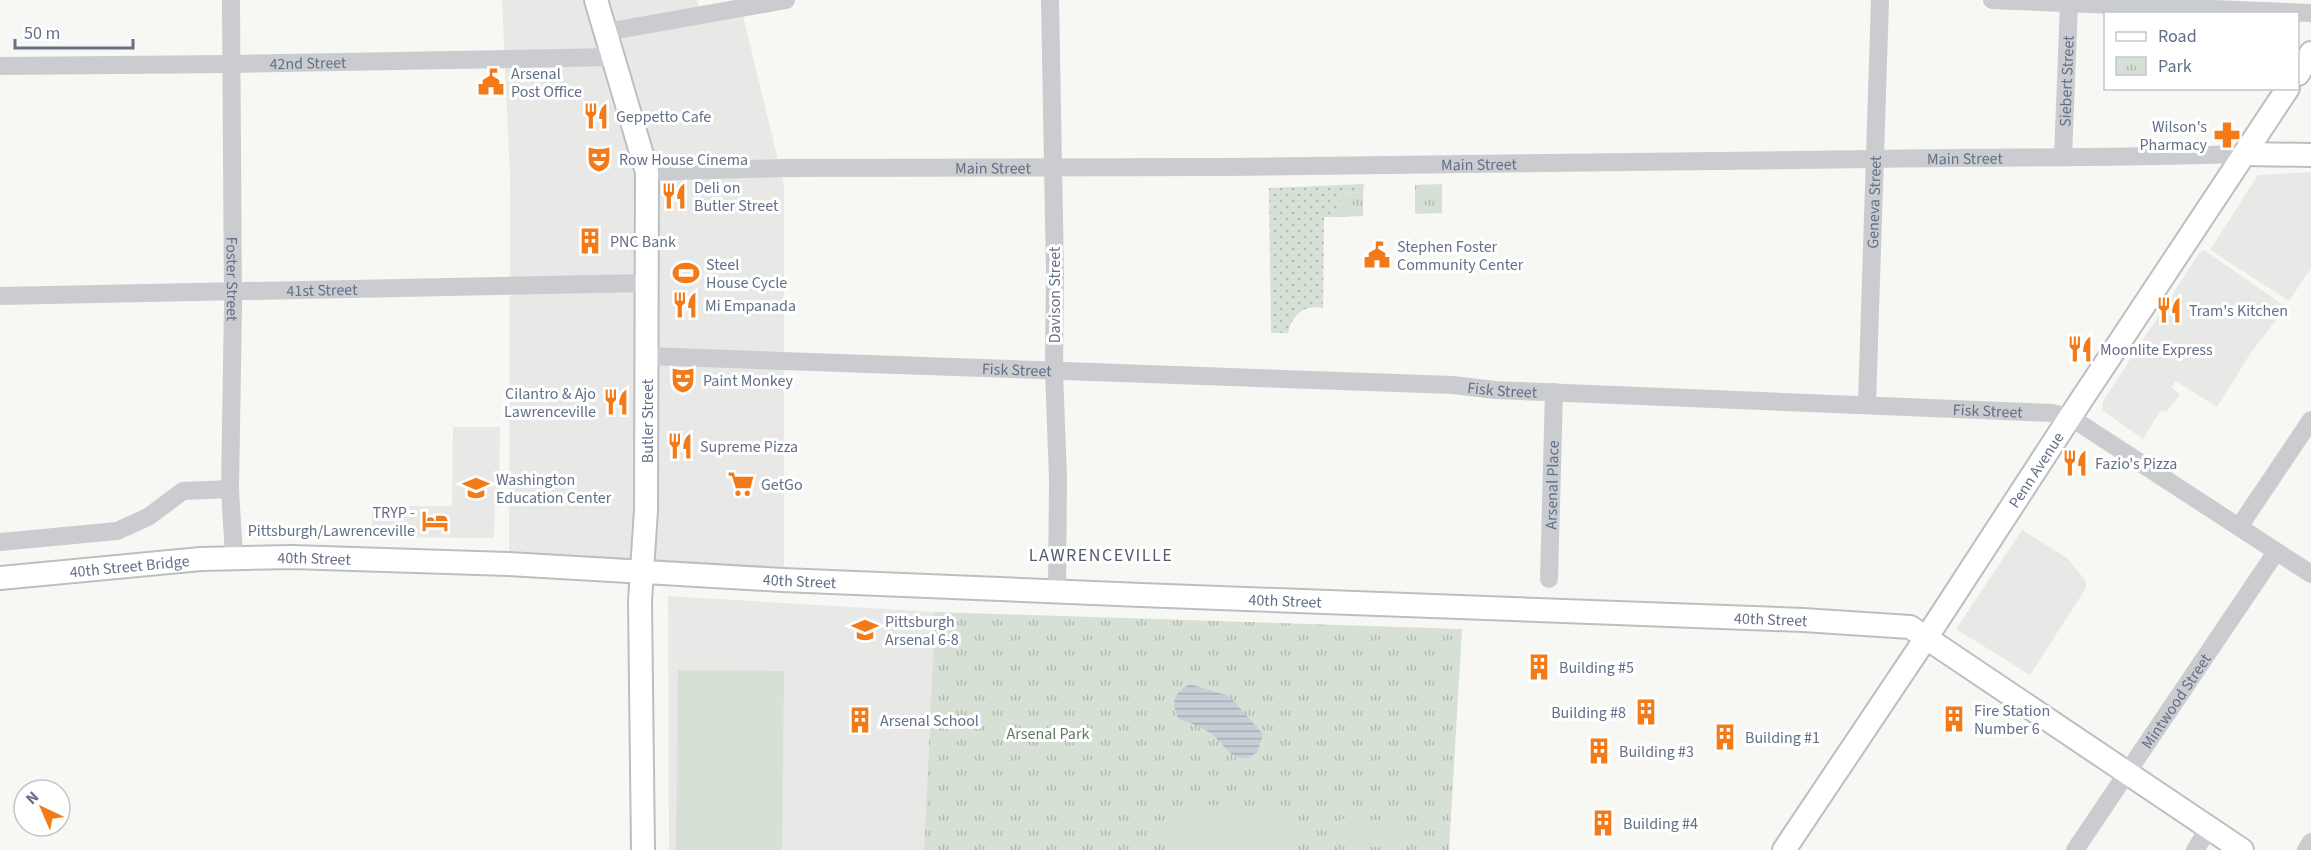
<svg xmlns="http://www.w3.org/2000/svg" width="2311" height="850" font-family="'Source Sans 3',sans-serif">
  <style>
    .built { fill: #e8e8e7 }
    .grass { fill: url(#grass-dots) }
    .park { fill: url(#park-tufts) }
    .pitch { fill: #d7e0d5 }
    .water { fill: url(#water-rules) }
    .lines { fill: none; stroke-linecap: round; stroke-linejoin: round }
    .major-casing { stroke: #bcbec3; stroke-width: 26 }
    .minor { stroke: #caccd0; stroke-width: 18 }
    .major { stroke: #fff; stroke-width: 22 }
    .labels { text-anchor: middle; stroke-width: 6; stroke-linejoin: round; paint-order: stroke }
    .street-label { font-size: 16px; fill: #637088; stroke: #fff }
    .poi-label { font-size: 16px; fill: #637088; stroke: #fff; text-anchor: start }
    .park-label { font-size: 16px; fill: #5f7a5f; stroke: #fff }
    .neighbourhood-label { font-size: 18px; letter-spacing: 1.5px; fill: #525b6c; stroke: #fff }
  </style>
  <defs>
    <pattern id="grass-dots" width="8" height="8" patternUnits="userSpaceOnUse" patternTransform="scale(1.5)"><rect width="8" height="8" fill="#d7e0d5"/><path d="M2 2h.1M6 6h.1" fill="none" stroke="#b2bab3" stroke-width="1.8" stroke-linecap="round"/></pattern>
    <pattern id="park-tufts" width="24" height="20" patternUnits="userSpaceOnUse" patternTransform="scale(1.5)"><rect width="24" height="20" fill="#d7e0d5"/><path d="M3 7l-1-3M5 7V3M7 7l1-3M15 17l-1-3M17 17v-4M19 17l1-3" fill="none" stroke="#b2bab3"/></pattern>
    <pattern id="water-rules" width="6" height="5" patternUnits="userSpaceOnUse" patternTransform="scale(1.5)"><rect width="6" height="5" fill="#c7ced5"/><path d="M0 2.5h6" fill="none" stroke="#a5acb3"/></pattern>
  </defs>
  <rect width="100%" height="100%" fill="#f7f8f4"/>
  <path class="built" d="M502,0H697L703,21L743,16L784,185V582L509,554L510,177Z
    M2311,172V268L2289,301L2210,250L2258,175Z
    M2204,250L2286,307L2250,354L2217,407L2176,381L2171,387L2180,395L2166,412L2161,410L2143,439L2102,410L2103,401L2200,252Z
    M453,427H500L499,507H495L494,538L372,537V506H452Z
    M2022,530L2067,558L2086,581V588L2030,675L1956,629Z
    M668,596L935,612L924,850H669Z"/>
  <path class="grass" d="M1364,184L1363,192L1341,193L1340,217H1324L1323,308C1304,304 1292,315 1288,333H1271L1269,188Z"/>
  <path class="park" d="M1442,184V213L1415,214V185Z
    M1363,192V216L1340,217L1341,193Z
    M935,612L1462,629L1449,850H924Z"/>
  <path class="pitch" d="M678,670L784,671L782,850H676Z
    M1186,805L1298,807L1295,850H1168L1169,824Z
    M1341,819L1399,821L1397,848L1340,845Z"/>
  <path class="water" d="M1190,684L1229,696L1263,734L1258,751L1249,758C1228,760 1225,743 1210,733C1200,726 1190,723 1179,719C1170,701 1174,693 1190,684Z"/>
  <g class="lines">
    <g class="major-casing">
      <g id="major">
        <path d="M596,0L647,172L646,510L640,601L643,850"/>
        <path d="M2298,74L2311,53"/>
        <path d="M2246,154L2311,155"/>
        <path id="s10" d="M0,578L201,559L292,557L508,564L783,580L1141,595L1803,620L1910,627L2242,850"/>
        <path id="s11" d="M1784,850L1936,623L2070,417L2288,88"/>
      </g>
    </g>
    <g class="minor">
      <path id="s1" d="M231,0L233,304L230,489L234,557"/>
      <path d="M1050,0L1055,273L1054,371L1058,479L1057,591"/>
      <path d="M1992,0L2311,13"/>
      <path d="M606,32L786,0"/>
      <path id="s2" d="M0,66L231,64L613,57"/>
      <path id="s3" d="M2063,157L2069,3"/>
      <path id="s4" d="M647,172L784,168L1225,167L1874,159C1998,157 2122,158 2246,154"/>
      <path id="s5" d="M0,296L646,283"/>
      <path id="s6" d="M647,356L1453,385L1495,390L2052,413L2070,417L2311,574"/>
      <path id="s7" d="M1867,404L1880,0"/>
      <path d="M2239,527L2311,420"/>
      <path d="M0,542L117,531L148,517L183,491L230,489"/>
      <path id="s8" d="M1549,579L1554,392"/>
      <path id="s9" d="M2075,850L2276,552"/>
      <path d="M2195,850L2209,828"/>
      <path d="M2306,850L2311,842"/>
    </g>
    <use href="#major" class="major"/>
  </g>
  <defs>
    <g id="civic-bare" transform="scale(2.07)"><path d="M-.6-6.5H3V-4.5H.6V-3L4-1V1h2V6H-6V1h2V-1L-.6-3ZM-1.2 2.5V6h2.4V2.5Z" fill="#f47917" stroke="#fff" stroke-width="2.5" paint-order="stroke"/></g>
    <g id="restaurant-bare" transform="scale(2.07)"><path d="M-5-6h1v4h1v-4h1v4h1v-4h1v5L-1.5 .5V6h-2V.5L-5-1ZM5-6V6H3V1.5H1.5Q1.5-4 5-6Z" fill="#f47917" stroke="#fff" stroke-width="2.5" paint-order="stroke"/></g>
    <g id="pharmacy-bare" transform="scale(2.07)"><path d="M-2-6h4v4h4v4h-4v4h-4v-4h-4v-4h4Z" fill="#f47917" stroke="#fff" stroke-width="2.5" paint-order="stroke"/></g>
    <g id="theatre-bare" transform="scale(2.07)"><path d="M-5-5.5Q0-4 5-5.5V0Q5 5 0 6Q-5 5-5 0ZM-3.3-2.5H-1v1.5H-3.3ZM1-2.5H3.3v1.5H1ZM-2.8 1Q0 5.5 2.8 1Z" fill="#f47917" stroke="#fff" stroke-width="2.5" paint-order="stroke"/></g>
    <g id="building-bare" transform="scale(2.07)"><path d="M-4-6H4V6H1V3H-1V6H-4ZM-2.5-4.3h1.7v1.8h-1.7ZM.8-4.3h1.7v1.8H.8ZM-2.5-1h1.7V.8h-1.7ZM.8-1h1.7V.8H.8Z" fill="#f47917" stroke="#fff" stroke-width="2.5" paint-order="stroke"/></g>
    <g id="stadium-bare" transform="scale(2.07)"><path d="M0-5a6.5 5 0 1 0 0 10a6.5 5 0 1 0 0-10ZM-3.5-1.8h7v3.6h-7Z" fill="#f47917" stroke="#fff" stroke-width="2.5" paint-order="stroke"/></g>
    <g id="supermarket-bare" transform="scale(2.07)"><path d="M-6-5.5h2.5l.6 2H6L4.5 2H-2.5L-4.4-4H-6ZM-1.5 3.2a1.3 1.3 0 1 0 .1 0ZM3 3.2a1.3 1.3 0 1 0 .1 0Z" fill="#f47917" stroke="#fff" stroke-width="2.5" paint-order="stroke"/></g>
    <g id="school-bare" transform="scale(2.07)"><path d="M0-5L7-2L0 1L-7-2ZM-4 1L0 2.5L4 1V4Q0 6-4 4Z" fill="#f47917" stroke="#fff" stroke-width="2.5" paint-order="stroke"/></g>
    <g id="hotel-bare" transform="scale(2.07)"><path d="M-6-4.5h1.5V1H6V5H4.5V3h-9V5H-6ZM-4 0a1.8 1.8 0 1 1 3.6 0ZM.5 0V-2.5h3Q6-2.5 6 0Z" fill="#f47917" stroke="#fff" stroke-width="2.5" paint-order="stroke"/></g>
  </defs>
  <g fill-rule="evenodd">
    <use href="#civic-bare" x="491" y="82"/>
    <use href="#restaurant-bare" x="596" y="116"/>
    <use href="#pharmacy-bare" x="2227" y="135"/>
    <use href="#theatre-bare" x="599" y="159"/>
    <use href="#restaurant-bare" x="674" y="196"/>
    <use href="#building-bare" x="590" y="241"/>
    <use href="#civic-bare" x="1377" y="255"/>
    <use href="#stadium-bare" x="686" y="273"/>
    <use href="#restaurant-bare" x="685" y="305"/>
    <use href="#restaurant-bare" x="2169" y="310"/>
    <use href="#restaurant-bare" x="2080" y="349"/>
    <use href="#theatre-bare" x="683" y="380"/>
    <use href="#restaurant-bare" x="616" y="402"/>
    <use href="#restaurant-bare" x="680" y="446"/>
    <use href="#restaurant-bare" x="2075" y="463"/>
    <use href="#supermarket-bare" x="741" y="484"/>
    <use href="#school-bare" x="476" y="488"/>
    <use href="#hotel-bare" x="435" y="521"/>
    <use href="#school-bare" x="865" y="630"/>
    <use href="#building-bare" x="1539" y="667"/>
    <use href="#building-bare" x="1646" y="712"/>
    <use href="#building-bare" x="1954" y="719"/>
    <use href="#building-bare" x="860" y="720"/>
    <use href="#building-bare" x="1725" y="737"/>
    <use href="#building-bare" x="1599" y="751"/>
    <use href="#building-bare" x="1603" y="823"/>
  </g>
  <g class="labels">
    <g class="street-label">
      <text dy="6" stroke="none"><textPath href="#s2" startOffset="308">42nd Street</textPath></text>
      <text dy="6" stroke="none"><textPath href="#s3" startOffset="76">Siebert Street</textPath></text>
      <text dy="6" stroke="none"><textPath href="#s4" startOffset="1318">Main Street</textPath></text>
      <text dy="6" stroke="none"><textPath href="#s4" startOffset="832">Main Street</textPath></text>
      <text dy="6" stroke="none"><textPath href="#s4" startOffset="346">Main Street</textPath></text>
      <text dy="6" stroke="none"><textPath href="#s7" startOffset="202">Geneva Street</textPath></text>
      <text dy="6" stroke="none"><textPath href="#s1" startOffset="279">Foster Street</textPath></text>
      <text dy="6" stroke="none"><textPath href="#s5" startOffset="322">41st Street</textPath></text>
      <text transform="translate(1054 295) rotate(-90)" y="6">Davison Street</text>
      <text dy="6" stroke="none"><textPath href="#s6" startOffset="370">Fisk Street</textPath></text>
      <text dy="6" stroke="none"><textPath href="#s6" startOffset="856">Fisk Street</textPath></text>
      <text dy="6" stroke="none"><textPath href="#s6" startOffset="1342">Fisk Street</textPath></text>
      <text transform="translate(647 421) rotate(-90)" y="6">Butler Street</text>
      <text dy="6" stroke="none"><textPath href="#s11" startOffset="456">Penn Avenue</textPath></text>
      <text dy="6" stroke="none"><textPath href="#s8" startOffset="94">Arsenal Place</textPath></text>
      <text dy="6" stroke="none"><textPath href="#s10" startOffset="315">40th Street</textPath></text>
      <text dy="6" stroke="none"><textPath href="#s10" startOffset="130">40th Street Bridge</textPath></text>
      <text dy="6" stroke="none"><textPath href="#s10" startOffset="801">40th Street</textPath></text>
      <text dy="6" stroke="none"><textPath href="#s10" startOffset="1287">40th Street</textPath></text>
      <text dy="6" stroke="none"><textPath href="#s10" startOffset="1773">40th Street</textPath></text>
      <text dy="6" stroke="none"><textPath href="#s9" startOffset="180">Mintwood Street</textPath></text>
    </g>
    <g class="poi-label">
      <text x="511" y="79">Arsenal<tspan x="511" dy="18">Post Office</tspan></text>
      <text x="616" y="122">Geppetto Cafe</text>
      <text x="2207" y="132" text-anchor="end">Wilson's<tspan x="2207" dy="18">Pharmacy</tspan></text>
      <text x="619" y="165">Row House Cinema</text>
      <text x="694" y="193">Deli on<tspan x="694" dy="18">Butler Street</tspan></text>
      <text x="610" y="247">PNC Bank</text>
      <text x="1397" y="252">Stephen Foster<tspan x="1397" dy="18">Community Center</tspan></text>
      <text x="706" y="270">Steel<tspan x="706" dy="18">House Cycle</tspan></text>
      <text x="705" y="311">Mi Empanada</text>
      <text x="2189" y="316">Tram's Kitchen</text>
      <text x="2100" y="355">Moonlite Express</text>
      <text x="703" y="386">Paint Monkey</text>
      <text x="596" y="399" text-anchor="end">Cilantro &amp; Ajo<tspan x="596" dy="18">Lawrenceville</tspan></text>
      <text x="700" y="452">Supreme Pizza</text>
      <text x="2095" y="469">Fazio's Pizza</text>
      <text x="496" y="485">Washington<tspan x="496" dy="18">Education Center</tspan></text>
      <text x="761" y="490">GetGo</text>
      <text x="415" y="518" text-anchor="end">TRYP -<tspan x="415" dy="18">Pittsburgh/Lawrenceville</tspan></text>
      <text x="885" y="627">Pittsburgh<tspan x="885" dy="18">Arsenal 6-8</tspan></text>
      <text x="1559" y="673">Building #5</text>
      <text x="1974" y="716">Fire Station<tspan x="1974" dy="18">Number 6</tspan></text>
      <text x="1626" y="718" text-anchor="end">Building #8</text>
      <text x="880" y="726">Arsenal School</text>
      <text x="1745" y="743">Building #1</text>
      <text x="1619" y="757">Building #3</text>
      <text x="1623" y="829">Building #4</text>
    </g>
    <g class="park-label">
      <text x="1048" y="739">Arsenal Park</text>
    </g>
    <g class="neighbourhood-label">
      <text x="1101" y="561">LAWRENCEVILLE</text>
    </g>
  </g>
  <rect x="2104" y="12" width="195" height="78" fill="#ffffff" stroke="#c1c6cf" stroke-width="1.5"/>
  <rect x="2116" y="32" width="30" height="9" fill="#ffffff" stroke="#c1c6cf" stroke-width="1.5"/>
  <text x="2158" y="42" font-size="18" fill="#637088">Road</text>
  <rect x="2116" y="57" width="30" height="18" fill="url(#park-tufts)" stroke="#c1c6cf" stroke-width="1.5"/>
  <text x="2158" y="72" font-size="18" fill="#637088">Park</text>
  <g transform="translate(42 808) rotate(316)"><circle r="28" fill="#ffffff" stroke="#c1c6cf" stroke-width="1.5"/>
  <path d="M0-4.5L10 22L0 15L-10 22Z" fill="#f47917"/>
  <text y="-9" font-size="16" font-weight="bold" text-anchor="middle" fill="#637088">N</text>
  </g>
  <path d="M15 39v9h118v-9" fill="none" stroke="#637088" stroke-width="3"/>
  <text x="24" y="39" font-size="18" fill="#637088" stroke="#ffffff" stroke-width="4.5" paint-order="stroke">50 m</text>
</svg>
